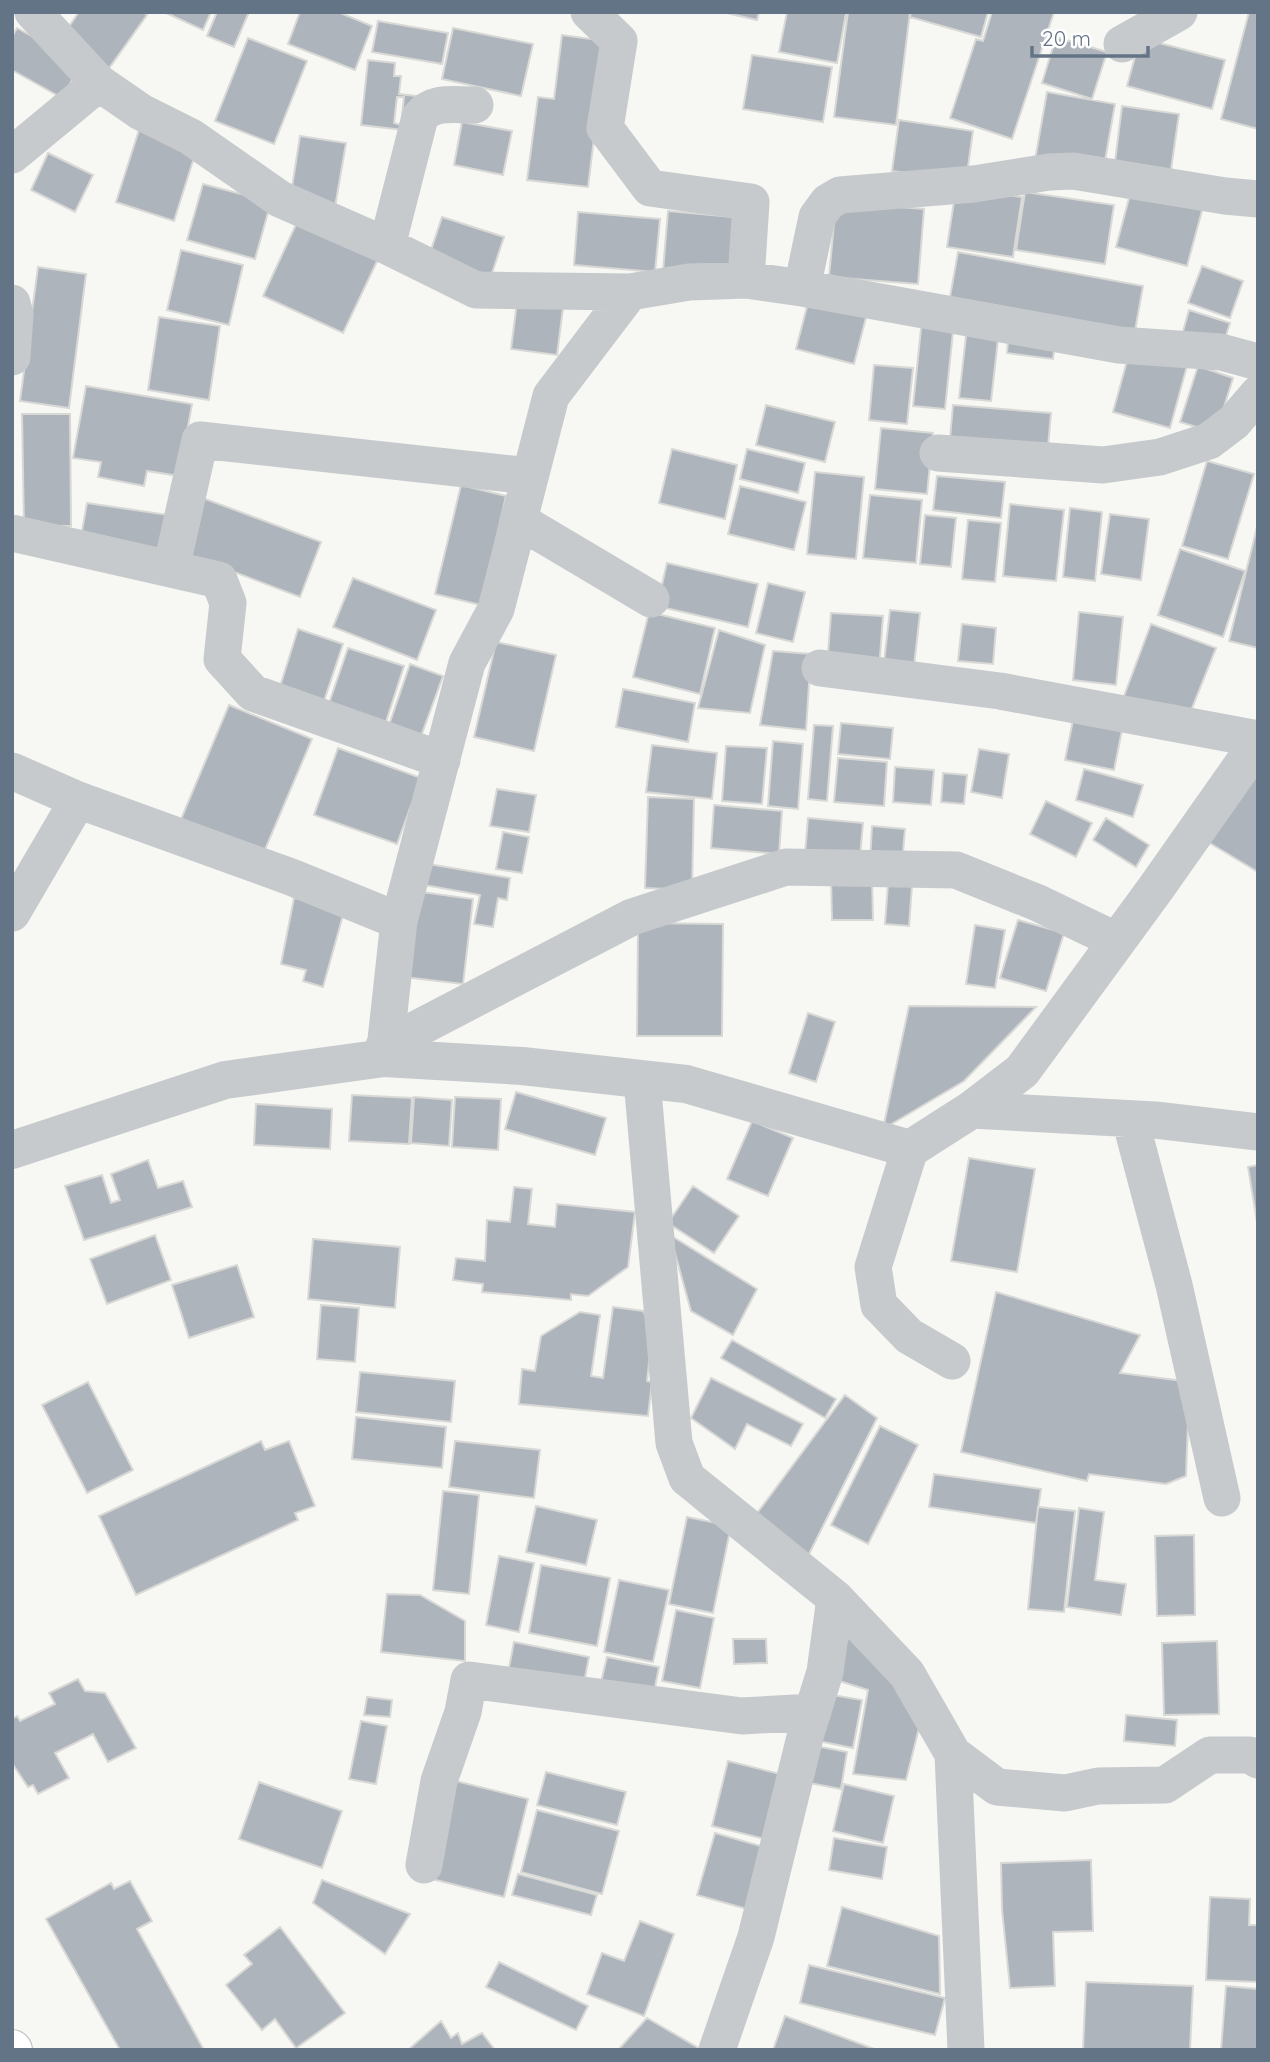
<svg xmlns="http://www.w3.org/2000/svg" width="1270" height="2062" font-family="Quicksand,sans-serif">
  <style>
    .building { fill: #adb4bb; stroke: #d8d8d6; stroke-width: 2; fill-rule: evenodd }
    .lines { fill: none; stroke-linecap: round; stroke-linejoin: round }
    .primary-casing { stroke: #b9bdc1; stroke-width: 40 }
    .minor { stroke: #c6cacd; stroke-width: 37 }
    .tertiary { stroke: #c6cacd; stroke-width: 38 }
    .primary { stroke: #fff; stroke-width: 38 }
  </style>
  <rect width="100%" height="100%" fill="#f7f7f3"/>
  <path class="building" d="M79,12H143L147,15L107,71L61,38Z
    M164,12H211L203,30Z
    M217,12H249L234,47L207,36Z
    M300,12H338L372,26L355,70L288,44Z
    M722,12H759L757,20Z
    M787,12L846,13L837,63L779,52Z
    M848,12H910L896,125L834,117Z
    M911,12H988L981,37L910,17Z
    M992,12H1054L1012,139L950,118L976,39L983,41Z
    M1249,12H1258V129L1221,119Z
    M378,21L448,33L442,64L372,52Z
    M17,28L81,64L62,98L12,70V37Z
    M453,28L533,44L521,96L442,79Z
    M562,35L606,41L588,187L527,180L538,97L554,99Z
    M1056,37L1107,52L1092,99L1042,83Z
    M248,38L307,61L274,144L215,121Z
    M1140,38L1225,60L1212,109L1127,86Z
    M752,55L832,67L823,122L743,109Z
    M368,60L395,63L394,76H401L399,94L416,96L412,131L361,125ZM397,97H404L401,125L394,123Z
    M1047,92L1115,104L1103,172L1035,160Z
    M1122,106L1179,114L1170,177L1114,170Z
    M899,120L973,131L966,181L892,171Z
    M462,122L512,131L503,175L454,165Z
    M139,130L197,148L174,221L116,202Z
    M300,136L346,143L335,207L290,200Z
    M48,153L93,175L75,212L31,190Z
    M203,184L271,202L255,259L187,240Z
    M1132,187L1203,207L1187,266L1116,247Z
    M956,188L1022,197L1013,257L947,247Z
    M1025,192L1114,205L1105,264L1016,250Z
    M836,202L924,209L918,284L829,277Z
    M668,211L744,218L739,278L663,271Z
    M578,212L660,219L655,272L574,265Z
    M442,217L504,237L491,276L429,256Z
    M299,218L380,255L343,333L263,296Z
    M181,250L243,265L229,325L167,310Z
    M958,252L1143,286L1135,331L950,297Z
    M1202,266L1243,281L1230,318L1188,303Z
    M38,267L86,274L69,408L20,401Z
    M811,291L869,306L854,364L796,349Z
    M517,302L563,308L557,355L511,349Z
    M1189,310L1230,323L1222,348L1182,335Z
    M159,317L220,326L209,400L148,390Z
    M922,319L954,322L945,409L913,406Z
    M967,327L999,331L991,401L959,398Z
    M1009,329L1056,334L1053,359L1007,353Z
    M1130,350L1187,366L1170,428L1113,412Z
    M874,365L913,368L907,424L869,420Z
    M1198,366L1233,378L1216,433L1180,422Z
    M86,386L192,404L179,476L147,471L144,486L98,477L101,462L73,458Z
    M766,405L835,422L825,462L756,445Z
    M953,405L1051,413L1047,458L949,449Z
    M22,414H70L71,526H24Z
    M881,428L933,433L927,494L875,489Z
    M672,449L737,465L725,519L659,503Z
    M747,449L805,463L798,493L740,479Z
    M1207,461L1254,474L1228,559L1182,546Z
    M815,472L864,477L856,559L807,554Z
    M937,476L1005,482L1001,518L933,510Z
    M461,485L506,496L481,605L435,594Z
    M740,486L806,502L794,550L728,534Z
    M870,495L922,500L916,563L863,558Z
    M200,497L321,542L300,597L179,551Z
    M87,503L175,516L169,556L80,542Z
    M1010,504L1064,510L1056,581L1003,576Z
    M1070,508L1102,512L1095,581L1063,577Z
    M1110,514L1149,519L1141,580L1101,574Z
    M925,515L956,518L951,567L920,564Z
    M968,520L1001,523L995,582L962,579Z
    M1258,523V648L1229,641Z
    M1180,549L1245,571L1223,637L1158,615Z
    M667,563L758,584L748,627L657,606Z
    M353,578L436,610L417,660L333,627Z
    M768,583L805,592L793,642L756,633Z
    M890,610L920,613L914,666L884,662Z
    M649,612L715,628L700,694L633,677Z
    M1079,612L1123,617L1116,685L1073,680Z
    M831,613L883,616L879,670L827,667Z
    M962,624L996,628L993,664L958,661Z
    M1151,624L1216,648L1186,723L1121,704Z
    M298,629L343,644L322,707L278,693Z
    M719,630L765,645L750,713L698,708Z
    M496,642L556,655L534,751L474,737Z
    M348,648L404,666L384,728L327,709Z
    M773,651L811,654L806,730L760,725Z
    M410,664L443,676L420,739L388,728Z
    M623,689L695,703L688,742L616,727Z
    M229,705L312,739L261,859L179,824Z
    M1073,720L1122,730L1114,770L1065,760Z
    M841,723L893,728L890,759L838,754Z
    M814,725L833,726L827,801L808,799Z
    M773,741L803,744L798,809L768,806Z
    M652,745L717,753L712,799L646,792Z
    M726,746L767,748L762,804L722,801Z
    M338,748L421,778L397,844L314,815Z
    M979,749L1009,754L1002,798L971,792Z
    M838,758L887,762L884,806L834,802Z
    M1258,759V872L1203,839Z
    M895,767L934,770L931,805L893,802Z
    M1084,769L1143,785L1133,817L1076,800Z
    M943,773L967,775L964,804L941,802Z
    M497,789L536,795L529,832L490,826Z
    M648,797L694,799L692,890L645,888Z
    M1046,801L1092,823L1076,857L1030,834Z
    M714,805L782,811L779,854L711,848Z
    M808,818L863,823L860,857L805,853Z
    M1106,818L1149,845L1136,867L1093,840Z
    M872,826L905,829L902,864L870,862Z
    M503,832L529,837L522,873L496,869Z
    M423,863L510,878L507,900L498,898L493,927L474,924L480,895L419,884Z
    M831,876H872L873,920H832Z
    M888,884L912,886L909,926L885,924Z
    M414,891L473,899L463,984L404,977Z
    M294,898L345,908L323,987L303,981L306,970L281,964Z
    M1018,920L1064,933L1046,991L1000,978Z
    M638,923L723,924L722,1036H637Z
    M975,925L1005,930L995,988L966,984Z
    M909,1006L1036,1007L964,1081L883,1129Z
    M808,1013L835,1022L816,1082L789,1073Z
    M516,1092L606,1118L595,1155L505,1129Z
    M352,1095L412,1098L409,1144L349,1141Z
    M414,1097L452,1100L449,1146L411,1143Z
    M455,1097L501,1099L498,1150L452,1147Z
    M256,1104L332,1109L330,1149L254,1145Z
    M752,1121L793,1138L768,1196L727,1179Z
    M969,1158L1035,1169L1017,1272L951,1261Z
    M148,1160L158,1188L183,1181L192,1207L84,1240L65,1186L102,1175L111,1203L120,1200L111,1174Z
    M1258,1165V1228L1248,1167Z
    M693,1186L739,1216L714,1253L668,1223Z
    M514,1187L532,1189L528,1224L555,1227L557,1204L635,1212L628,1267L588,1296L571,1294V1300L482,1292L483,1284L453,1280L456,1258L485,1261L487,1220L510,1222Z
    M155,1235L171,1280L107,1304L90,1259Z
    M670,1235L757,1289L733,1335L691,1311Z
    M313,1239L400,1247L395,1308L308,1299Z
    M237,1265L254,1317L189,1338L172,1285Z
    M996,1292L1140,1335L1120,1373L1183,1381L1189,1395L1186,1476L1166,1484L1089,1474L1087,1481L961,1452Z
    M321,1305L359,1308L355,1362L317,1359Z
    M613,1307L643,1311L653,1328L647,1381L652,1382L648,1416L519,1404L522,1369L535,1371L541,1336L580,1312L600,1315L591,1376L603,1378Z
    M732,1340L836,1399L825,1418L721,1358Z
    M360,1372L455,1381L451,1422L356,1412Z
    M711,1378L803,1424L791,1446L747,1424L735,1449L691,1418Z
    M88,1382L133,1470L87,1493L42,1405Z
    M845,1395L877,1418L804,1564L755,1516Z
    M356,1417L446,1427L442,1468L352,1459Z
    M880,1426L918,1445L868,1544L831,1525Z
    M261,1441L265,1450L289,1441L315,1506L295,1513L298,1520L136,1595L99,1516Z
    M455,1441L540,1450L534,1498L449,1487Z
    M934,1474L1041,1489L1036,1523L929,1507Z
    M443,1491L479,1495L469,1594L433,1590Z
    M536,1506L597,1520L586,1565L526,1552Z
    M1038,1507L1075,1511L1064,1612L1028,1609Z
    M1079,1508L1104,1512L1095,1580L1126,1584L1121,1615L1067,1607Z
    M687,1517L731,1526L713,1613L669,1604Z
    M1194,1535L1195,1615L1157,1616L1155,1536Z
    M499,1556L534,1563L519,1632L486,1625Z
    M541,1565L610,1578L597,1646L529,1633Z
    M619,1580L669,1590L653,1662L604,1652Z
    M387,1594L420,1595L465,1621V1661L381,1652Z
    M676,1610L714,1618L700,1688L662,1681Z
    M850,1633L914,1703L920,1724L906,1780L853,1774L868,1690L833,1679Z
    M733,1639H766L767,1663L734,1664Z
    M1217,1641L1219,1714L1164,1715L1162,1643Z
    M514,1642L589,1657L582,1693L507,1678Z
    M607,1657L659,1667L653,1697L600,1686Z
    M78,1679L85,1691L105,1693L136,1748L108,1762L93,1734L55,1753L69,1778L38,1794L33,1785L28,1787L12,1763V1719L17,1716L20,1721L55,1704L49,1693Z
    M821,1693L862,1700L853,1748L813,1740Z
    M367,1697L392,1700L390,1717L364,1715Z
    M1126,1715L1177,1720L1175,1746L1124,1741Z
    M361,1721L387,1726L376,1784L349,1779Z
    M811,1745L847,1752L841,1789L804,1782Z
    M728,1761L788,1776L773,1841L712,1826Z
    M546,1772L626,1792L617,1825L537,1805Z
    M452,1780L528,1799L504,1897L428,1878Z
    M259,1782L342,1811L322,1868L239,1839Z
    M844,1784L894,1796L883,1843L833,1831Z
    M537,1810L619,1831L602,1894L521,1872Z
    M715,1833L771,1849L754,1911L697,1895Z
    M834,1838L887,1847L882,1879L829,1870Z
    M1091,1860L1093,1931L1053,1932L1055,1986L1010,1988L1002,1909L1001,1863Z
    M518,1874L597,1895L591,1915L512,1895Z
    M322,1880L410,1914L385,1954L313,1903Z
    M130,1881L152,1921L137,1929L204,2050H120L46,1919L111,1883L114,1889Z
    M1210,1897L1250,1899L1249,1925H1258V1982L1206,1980Z
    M842,1907L939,1936L940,1994L827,1966Z
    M640,1921L674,1934L644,2016L587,1994L602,1953L624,1961Z
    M280,1927L345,2013L296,2048L275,2019L262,2030L226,1985L252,1964L244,1955Z
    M499,1962L588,2006L576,2030L486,1987Z
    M809,1965L945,1998L935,2035L800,2003Z
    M1086,1982L1193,1986L1190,2050H1083Z
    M1226,1986L1258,1989V2050H1221Z
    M785,2016L877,2050H773Z
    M647,2018L702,2050H618Z
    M441,2021L451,2038L458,2033L462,2044L482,2033L495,2050H408Z"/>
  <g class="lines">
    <g class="primary-casing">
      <path id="primary" d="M12,2049L13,2050"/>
    </g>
    <path class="minor" d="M33,12L99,83L141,112L191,137L280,199L387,246L476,290L630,292
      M589,12L619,41L605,128L650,188L751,202L746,280
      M1122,44L1179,12
      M12,155L99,83
      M387,246L420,117C434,100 454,105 475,105
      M802,288L817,217L828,202L840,195L974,184L1049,172L1073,171L1225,196L1258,199
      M12,303L15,314L12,357
      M938,453L1103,465L1160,457L1209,441L1234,422L1258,394
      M518,520L651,599
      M12,533L219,580L228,603L222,659L253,693L442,760
      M171,569L200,440L530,476
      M820,668L1000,691L1258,739
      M12,771L78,800
      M12,913L78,800L291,877L399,921
      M384,1046L632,917L786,867L956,870L1038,903L1117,941
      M384,1058L399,921L467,663L496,609L551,396L630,292L689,282L746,280L802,288L1119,345L1221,352L1258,362
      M642,1080L674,1443L687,1478L835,1598L907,1674L953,1754L966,2050
      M971,1110L1155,1120L1258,1132
      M1130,1119L1174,1285L1222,1498
      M910,1149L873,1267L879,1305L909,1336L952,1361
      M953,1754L997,1787L1065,1793L1098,1786L1165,1785L1210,1755H1250L1258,1760
      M424,1865L439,1781L463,1712L469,1680L742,1716L813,1712
      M717,2050L756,1937L806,1733L825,1672L835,1598"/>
    <path class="tertiary" d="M12,1150L225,1080L384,1058L522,1066L686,1084L910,1149L971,1110L1022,1071L1156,888L1258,743"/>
    <use href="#primary" class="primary"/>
  </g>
  <rect width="1270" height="2062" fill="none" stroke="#647487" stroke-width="28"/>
  <path d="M1032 46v10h116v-10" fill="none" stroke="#647487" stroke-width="3.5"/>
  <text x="1042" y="46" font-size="21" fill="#647487" stroke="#ffffff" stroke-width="5" paint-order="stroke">20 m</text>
</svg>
